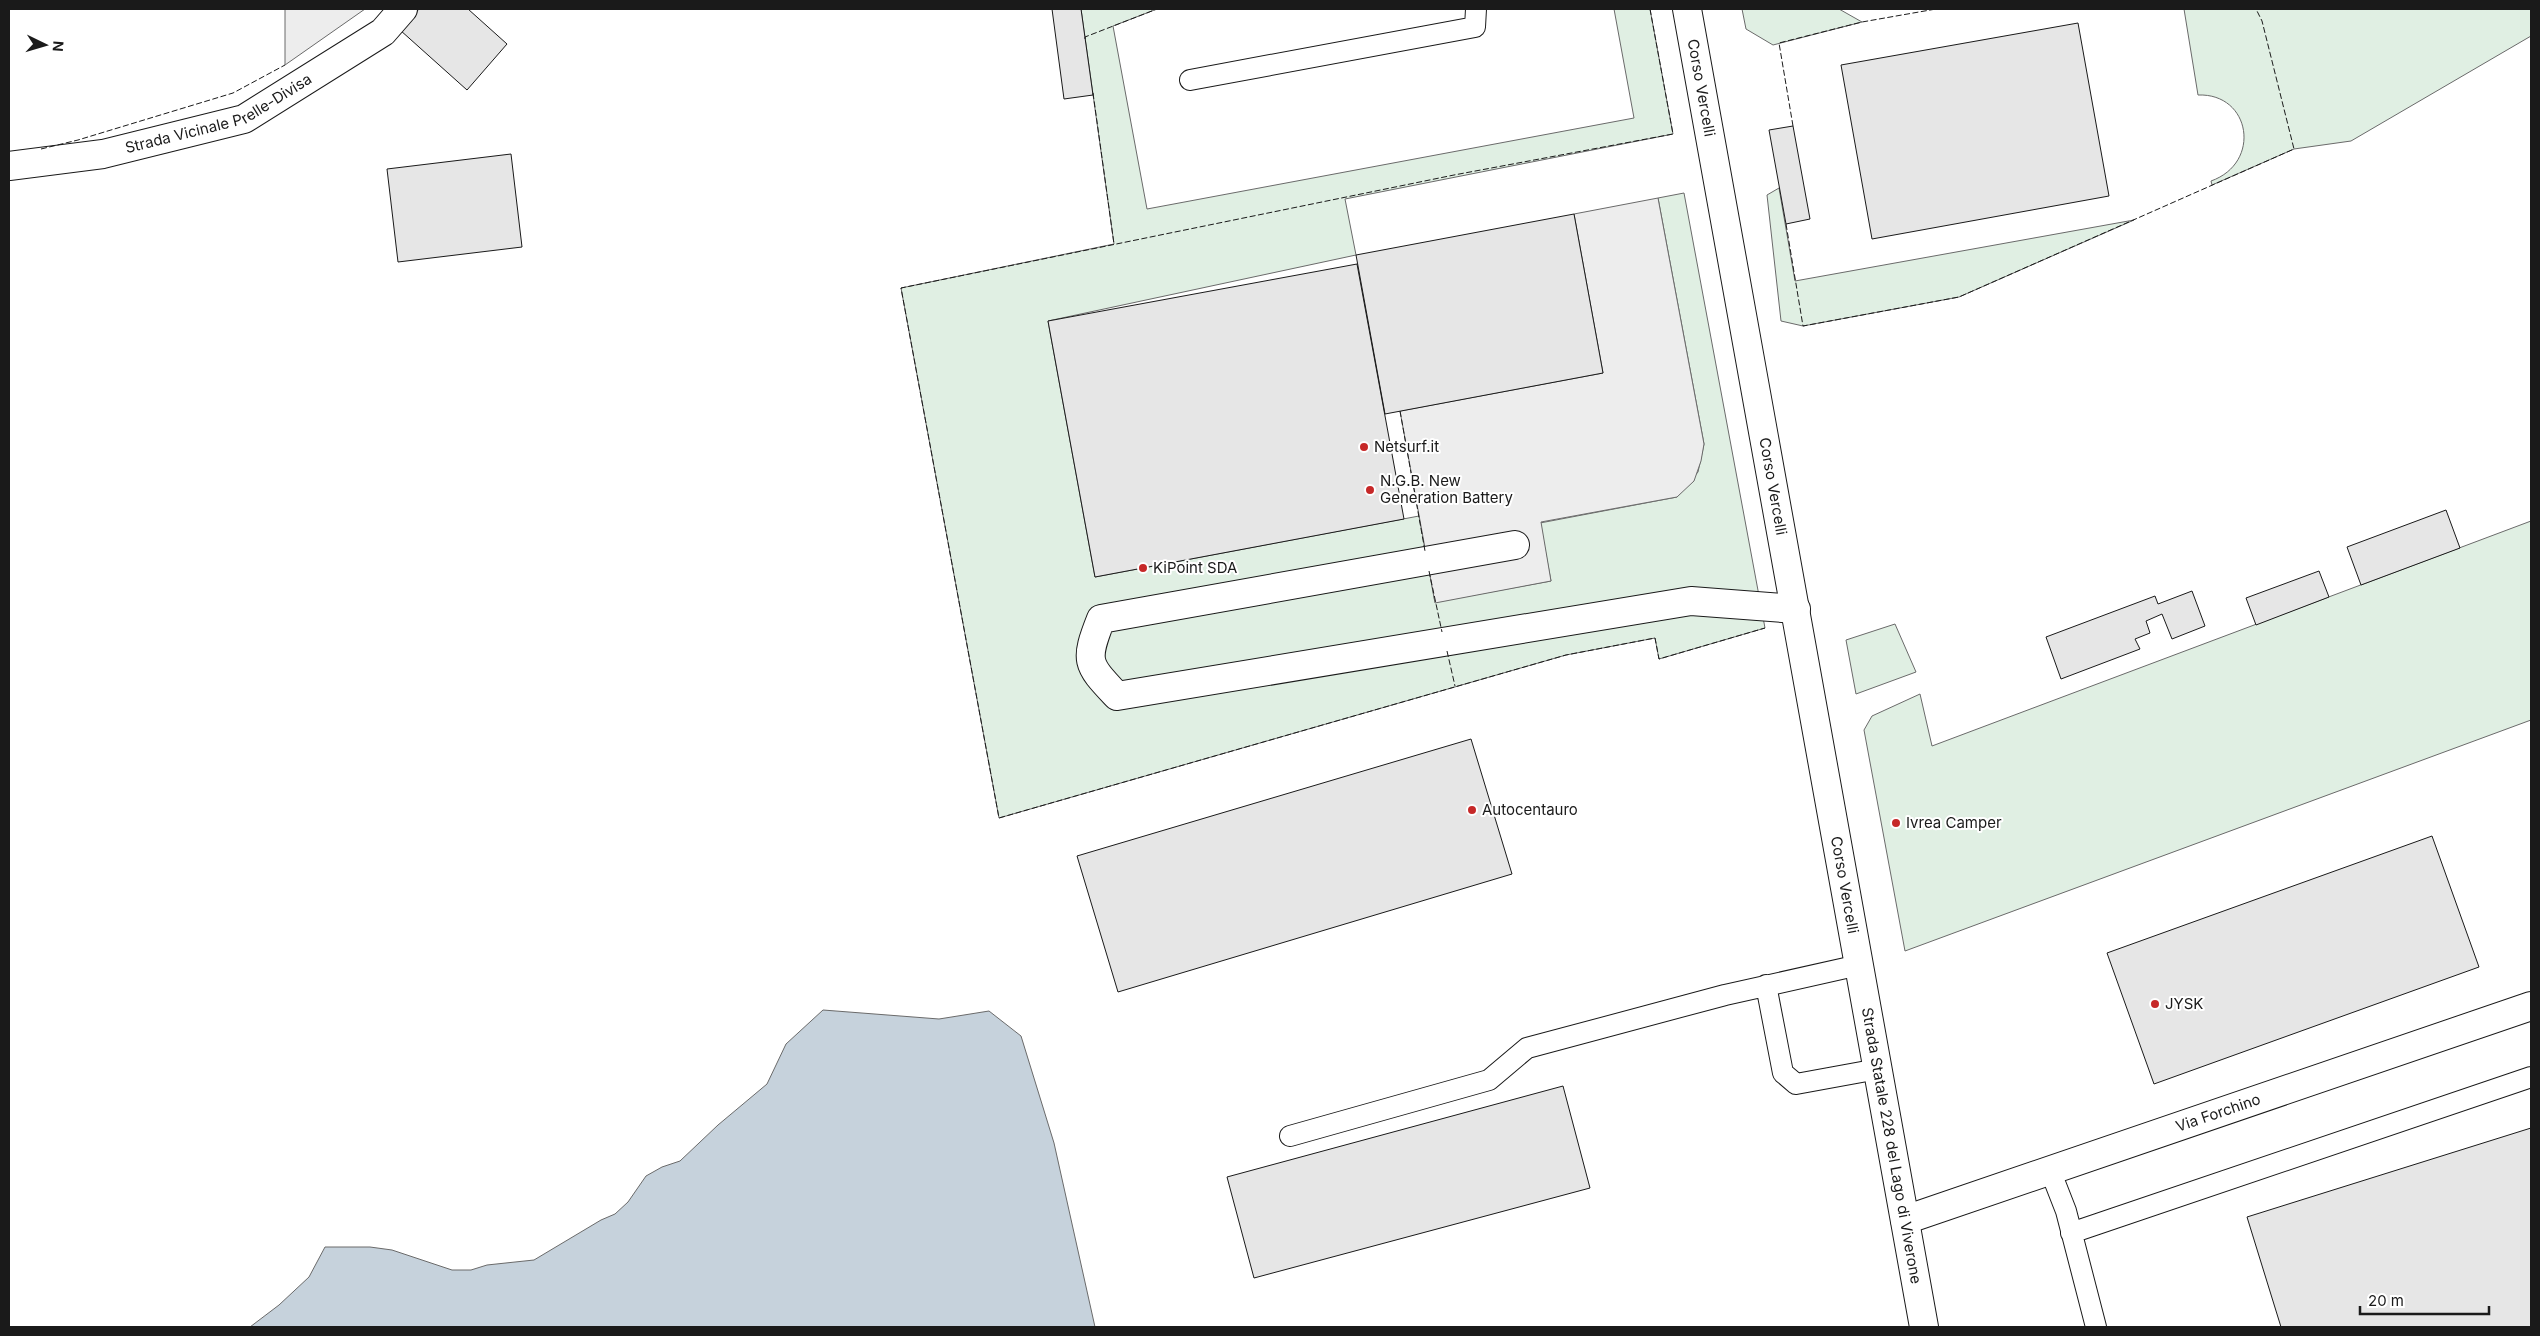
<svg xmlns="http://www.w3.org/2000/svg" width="2540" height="1336" font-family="Inter,sans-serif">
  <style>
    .green { fill: #e0efe3; stroke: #6a6a6a }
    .parking { fill: #ededed; stroke: #6a6a6a }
    .water { fill: #c6d2dc; stroke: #6a6a6a }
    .building { fill: #e6e6e6; stroke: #1a1a1a }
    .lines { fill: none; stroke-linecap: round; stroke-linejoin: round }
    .lane-casing { stroke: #1a1a1a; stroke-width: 22 }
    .street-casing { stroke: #1a1a1a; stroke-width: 30 }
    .primary-casing { stroke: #1a1a1a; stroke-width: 30 }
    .lane { stroke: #fff; stroke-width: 20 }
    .street { stroke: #fff; stroke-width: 28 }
    .primary { stroke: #fff; stroke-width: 28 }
    .fence { stroke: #1a1a1a; stroke-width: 1; stroke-dasharray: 6 2.5; stroke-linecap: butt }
    .poi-dot { fill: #c62828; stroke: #fff; stroke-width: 2 }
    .labels { text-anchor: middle; stroke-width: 4; stroke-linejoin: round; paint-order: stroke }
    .street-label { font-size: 15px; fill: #1a1a1a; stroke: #fff }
    .poi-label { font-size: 15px; fill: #1a1a1a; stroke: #fff; text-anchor: start }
  </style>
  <rect width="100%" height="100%" fill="#fff"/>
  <path class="green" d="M1081,9H1157L1113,26L1147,209L1634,118L1614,9H1650L1673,134L1345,199L1356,255L1048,321L1095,577L1419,516L1435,602L1551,581L1540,523L1677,497L1698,472L1704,444L1658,198L1684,193L1765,628L1659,659L1655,638L1566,655L999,818L901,288L1114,244Z
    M1742,9H1839L1862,22L1773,45L1746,29Z
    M2184,9H2531V36L2351,141L2294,149L2212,185L2211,181C2262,163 2251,93 2198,95Z
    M1779,188L1795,281L2134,220L1959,297L1803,326L1781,321L1767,195Z
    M2531,521V720L1905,951L1864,730L1872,716L1920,694L1932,746Z
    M1895,624L1916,672L1856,694L1846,640Z"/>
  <path class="parking" d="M285,9H365L285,65Z
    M1658,198L1704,444L1701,461L1694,481L1677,497L1541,522L1551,581L1435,603L1400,411L1603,373L1574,214Z"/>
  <path class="water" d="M823,1010L939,1019L989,1011L1021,1036L1054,1143L1095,1327H250L279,1305L309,1277L325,1247H370L392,1250L452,1270H471L487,1265L534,1260L601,1220L615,1214L628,1202L646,1176L662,1167L680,1161L718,1125L767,1084L786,1044Z"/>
  <path class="building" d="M419,9H468L507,44L467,90L400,30Z
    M1052,9H1081L1093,95L1064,99Z
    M2078,23L2109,196L1872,239L1841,65Z
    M1793,126L1810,219L1786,224L1769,130Z
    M511,154L522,247L398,262L387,169Z
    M1574,214L1603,373L1385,414L1356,255Z
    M1357,264L1404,519L1095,577L1048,321Z
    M2446,510L2460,548L2361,585L2347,547Z
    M2319,571L2329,597L2256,625L2246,598Z
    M2192,591L2205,626L2172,639L2162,614L2146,621L2150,633L2135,639L2140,649L2061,679L2046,637L2155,596L2158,604Z
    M1471,739L1512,874L1118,992L1077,856Z
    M2432,836L2479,967L2154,1084L2107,953Z
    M1563,1086L1590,1188L1254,1278L1227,1177Z
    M2531,1128V1327H2281L2247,1217Z"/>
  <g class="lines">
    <g class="lane-casing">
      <path id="lane" d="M1190,80L1475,27L1476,9
        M1766,985L1783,1073L1796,1084L1878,1069
        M1290,1136L1489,1080L1527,1048L1725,995L1859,965
        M2050,1170L2066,1211L2096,1327
        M2071,1233L2531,1077"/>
    </g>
    <g class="street-casing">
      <g id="street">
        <path id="s1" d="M9,166L103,154L244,119L383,32L403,9"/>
        <path d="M1515,545L1101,619C1084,662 1087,664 1117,696L1691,601L1796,609"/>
        <path id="s2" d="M1905,1220L2531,1006"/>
      </g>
    </g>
    <g class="primary-casing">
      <g id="primary">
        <path id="s3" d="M1687,9L1924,1327"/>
      </g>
    </g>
    <use href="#lane" class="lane"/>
    <use href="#street" class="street"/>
    <use href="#primary" class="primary"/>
    <path class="fence" d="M1650,9L1673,134L1454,175L901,288L999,818L1566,655L1655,638L1659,659L1765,628
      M1085,39V37L1157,9
      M1093,93L1114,244
      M1793,126L1779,43L1862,22L1936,9
      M41,149L78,140L233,93L285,65
      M1786,224L1803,326L1959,297L2294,149L2262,21L2256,9
      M1400,411L1425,551
      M1429,571L1442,632
      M1447,651L1455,686"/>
  </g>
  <g class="poi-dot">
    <circle cx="1364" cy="447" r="5"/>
    <circle cx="1370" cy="490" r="5"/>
    <circle cx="1143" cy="568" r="5"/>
    <circle cx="1472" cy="810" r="5"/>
    <circle cx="1896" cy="823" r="5"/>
    <circle cx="2155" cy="1004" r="5"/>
  </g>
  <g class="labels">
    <g class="street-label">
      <text dy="5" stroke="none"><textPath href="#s3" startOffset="80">Corso Vercelli</textPath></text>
      <text dy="5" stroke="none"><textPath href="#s1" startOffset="218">Strada Vicinale Prelle-Divisa</textPath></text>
      <text dy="5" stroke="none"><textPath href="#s3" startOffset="485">Corso Vercelli</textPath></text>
      <text dy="5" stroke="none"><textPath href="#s3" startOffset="890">Corso Vercelli</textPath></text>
      <text dy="5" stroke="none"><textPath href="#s2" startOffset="331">Via Forchino</textPath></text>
      <text dy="5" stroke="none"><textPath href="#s3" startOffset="1155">Strada Statale 228 del Lago di Viverone</textPath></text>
    </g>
    <g class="poi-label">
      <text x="1374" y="452">Netsurf.it</text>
      <text x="1380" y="486">N.G.B. New<tspan x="1380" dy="17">Generation Battery</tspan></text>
      <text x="1153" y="573">KiPoint SDA</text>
      <text x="1482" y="815">Autocentauro</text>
      <text x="1906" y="828">Ivrea Camper</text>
      <text x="2165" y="1009">JYSK</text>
    </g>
  </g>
  <rect width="2540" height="1336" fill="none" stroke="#1a1a1a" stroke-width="20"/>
  <g transform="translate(45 45) rotate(95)" stroke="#ffffff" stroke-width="4" paint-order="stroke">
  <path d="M0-4L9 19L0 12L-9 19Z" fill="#1a1a1a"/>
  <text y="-8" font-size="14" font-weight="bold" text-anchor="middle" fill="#1a1a1a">N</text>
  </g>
  <path d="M2360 1306v8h129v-8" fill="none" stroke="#1a1a1a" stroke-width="2.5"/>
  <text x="2368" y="1306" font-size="15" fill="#1a1a1a" stroke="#ffffff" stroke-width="4" paint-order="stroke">20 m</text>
</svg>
